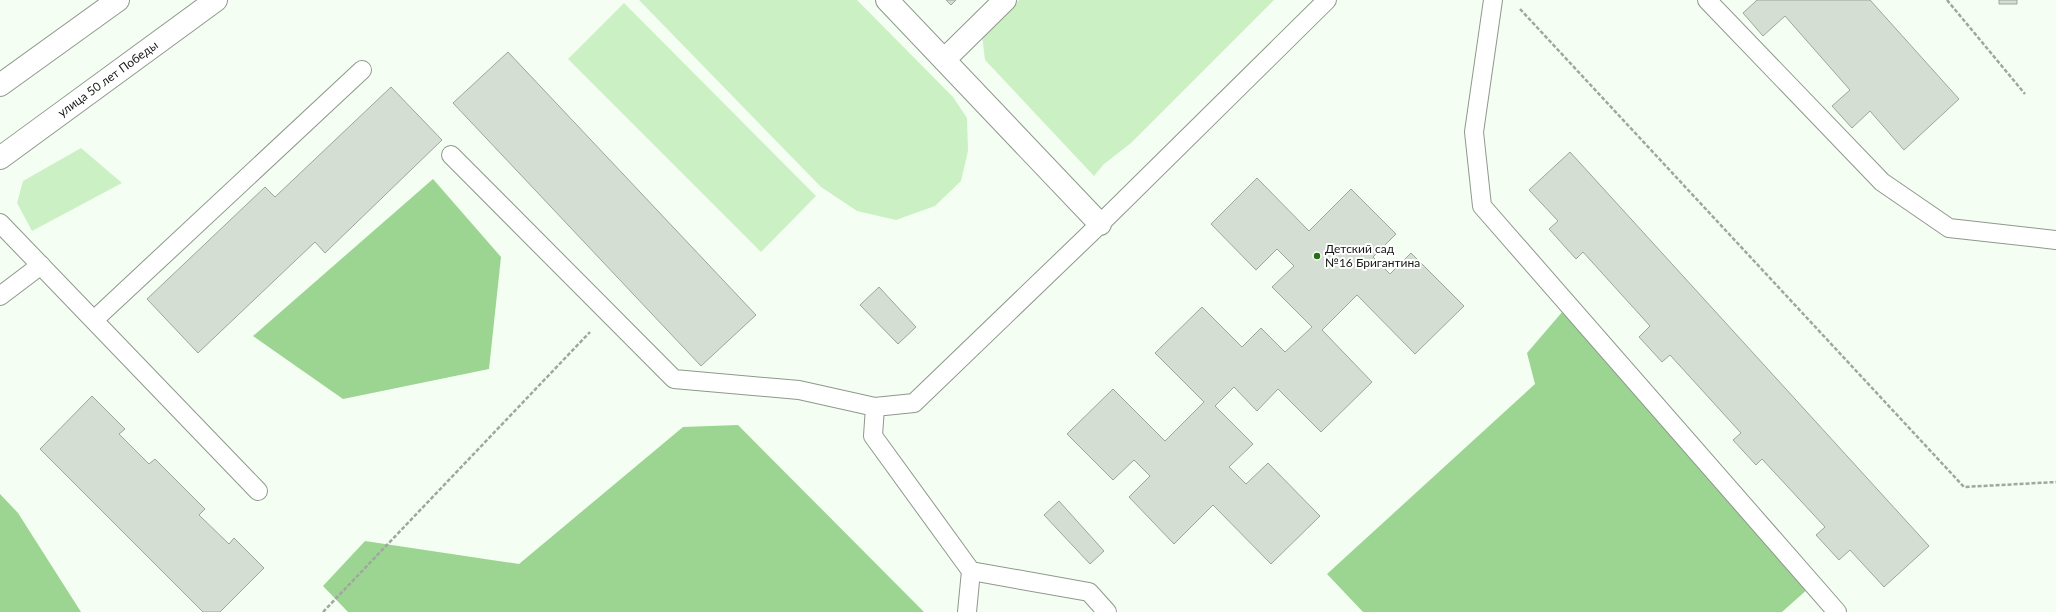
<svg xmlns="http://www.w3.org/2000/svg" width="2056" height="612" font-family="Lato,sans-serif">
  <style>
    .green { fill: #cbf0c4 }
    .forest { fill: #9bd591 }
    .building { fill: #d5ded3; stroke: #9da69b }
    .lines { fill: none; stroke-linecap: round; stroke-linejoin: round }
    .lane-casing { stroke: #8f988d; stroke-width: 20 }
    .street-casing { stroke: #8f988d; stroke-width: 24 }
    .path { stroke: #a0a79f; stroke-width: 2.5; stroke-dasharray: 4 2; stroke-linecap: butt }
    .lane { stroke: #fff; stroke-width: 18 }
    .street { stroke: #fff; stroke-width: 22 }
    .poi-dot { fill: #257116; stroke: #fff; stroke-width: 1.5 }
    .labels { text-anchor: middle; stroke-width: 4; stroke-linejoin: round; paint-order: stroke }
    .street-label { font-size: 12px; fill: #151814; stroke: #fff }
    .poi-label { font-size: 12px; fill: #151814; stroke: #fff; text-anchor: start }
  </style>
  <rect width="100%" height="100%" fill="#f5fef3"/>
  <path class="green" d="M639,0H857L953,97L967,118L968,151L961,181L935,206L896,220L857,211L821,187Z
    M1019,0H1274L1131,143L1104,164L1094,176L985,60L982,35Z
    M624,3L816,196L761,252L568,59Z
    M81,148L122,183L32,231L17,203L23,181Z"/>
  <path class="forest" d="M433,179L501,257L489,369L343,399L253,336Z
    M1563,311L1810,587L1782,612H1363L1327,574L1535,384L1527,353Z
    M738,425L924,612H348L323,586L365,541L519,564L683,427Z
    M0,494L18,513L81,612H0Z"/>
  <path class="building" d="M946,0H956L951,5Z
    M1757,0H1870L1959,99L1904,150L1870,111L1852,128L1832,106L1850,90L1785,16L1763,36L1743,13Z
    M1999,0H2017V4H1999Z
    M508,52L756,315L701,366L453,103Z
    M391,87L442,140L325,253L315,242L198,353L147,299L265,187L275,197Z
    M1570,152L1929,546L1884,587L1850,550L1839,560L1816,535L1825,527L1762,459L1756,465L1733,440L1741,433L1670,355L1662,362L1639,337L1650,326L1583,252L1576,259L1549,229L1558,221L1529,190Z
    M1257,178L1309,231L1351,189L1396,234L1373,257L1390,274L1411,253L1464,306L1415,354L1357,295L1322,330L1372,382L1321,432L1278,389L1257,411L1234,387L1215,406L1253,444L1229,467L1246,484L1268,463L1320,516L1271,564L1213,505L1174,544L1129,497L1150,476L1134,460L1113,480L1067,434L1113,389L1165,441L1204,402L1155,353L1202,307L1242,347L1261,328L1285,352L1312,327L1272,287L1294,266L1277,249L1256,270L1211,224Z
    M879,287L916,327L898,344L860,305Z
    M92,396L125,429L119,434L149,464L155,459L205,509L199,515L229,544L234,538L264,568L220,612H203L40,449Z
    M1059,501L1104,551L1090,564L1044,515Z"/>
  <g class="lines">
    <g class="lane-casing">
      <path id="lane" d="M1493,0L1474,132L1482,206L1837,612
        M1707,0L1882,182L1949,228L2056,240
        M451,155L674,379L799,390L875,407L914,403L1100,224L1327,0
        M0,223L258,491
        M0,296L41,265
        M94,320L362,70
        M875,407L873,436L971,571L967,612
        M971,571L1089,592L1107,612"/>
    </g>
    <g class="street-casing">
      <path id="street" d="M887,0L1100,224
        M944,60L1005,0
        M0,85L118,0
        M0,158L216,0"/>
    </g>
    <path class="path" d="M1947,0L2025,94
      M1520,9L1964,487L2056,482
      M323,612L590,332"/>
    <use href="#lane" class="lane"/>
    <use href="#street" class="street"/>
  </g>
  <circle class="poi-dot" cx="1317" cy="256" r="4"/>
  <g class="labels">
    <g class="street-label">
      <text transform="translate(108 79) rotate(-36)" y="4">улица 50 лет Победы</text>
    </g>
    <g class="poi-label">
      <text x="1325" y="253">Детский сад<tspan x="1325" dy="14">№16 Бригантина</tspan></text>
    </g>
  </g>
</svg>
